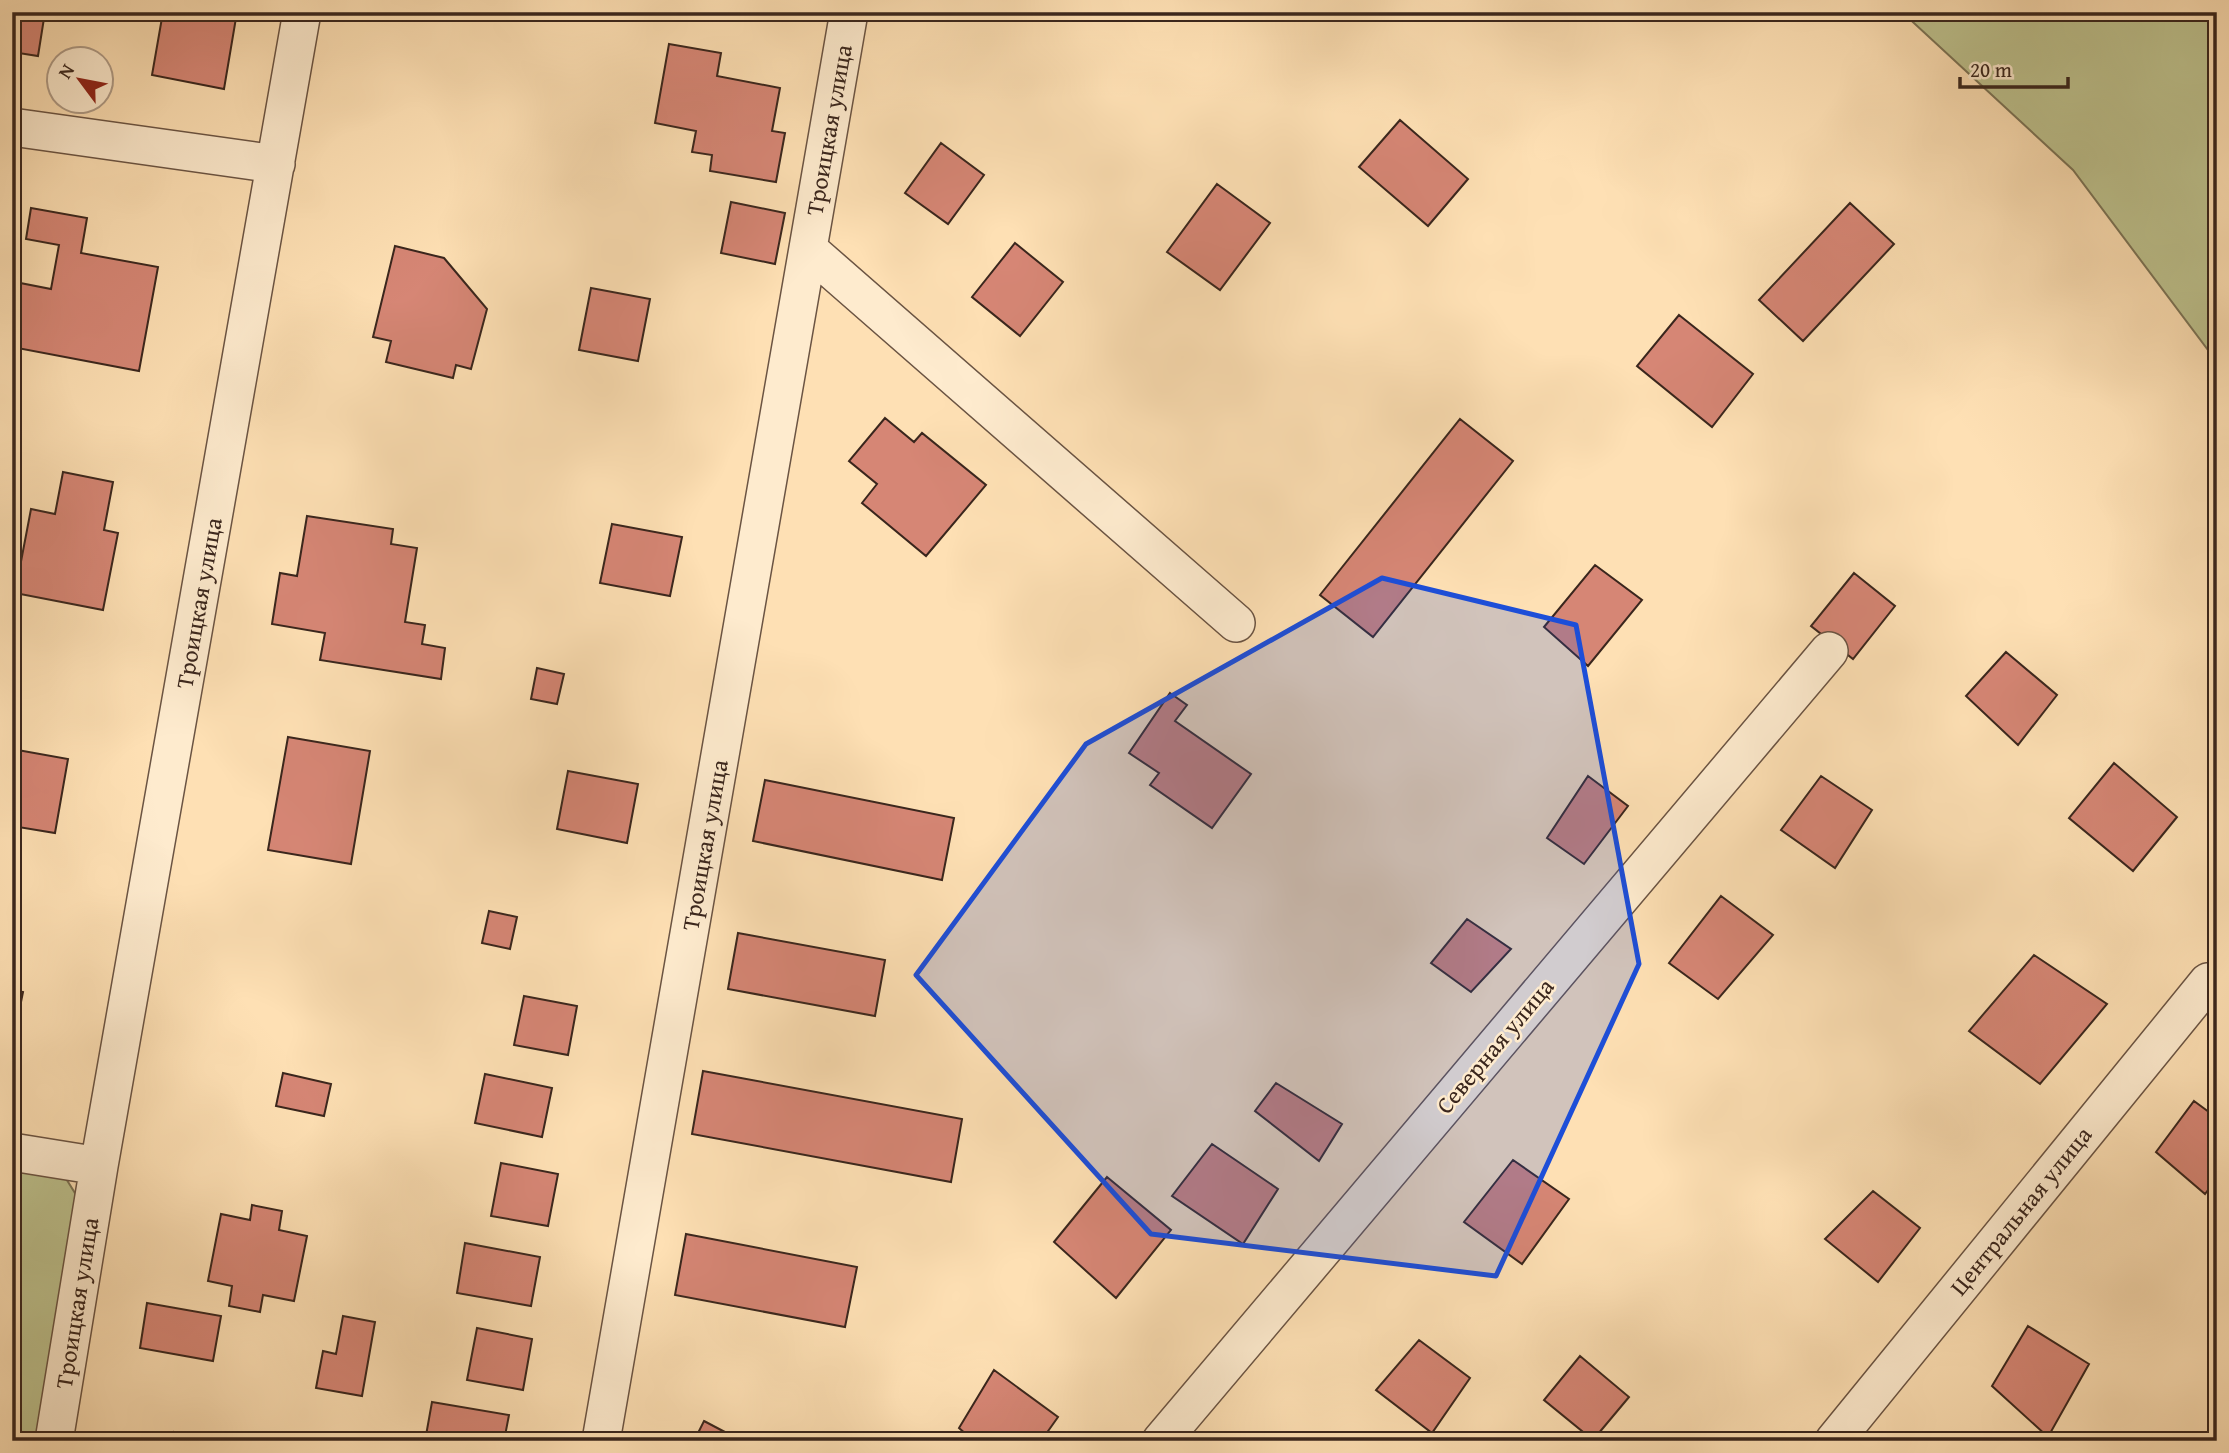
<svg xmlns="http://www.w3.org/2000/svg" width="2229" height="1453" font-family="'Gentium Book Plus',serif">
  <style>
    .green { fill: #bec38f; stroke: #7c7456; stroke-width: 2 }
    .building { fill: #d68675; stroke: #3a261d; stroke-width: 2 }
    .lines { fill: none; stroke-linecap: round; stroke-linejoin: round }
    .minor-casing { stroke: #6b5443; stroke-width: 40 }
    .minor { stroke: #feebce; stroke-width: 37 }
    .marked { fill: #1d4ed8; fill-opacity: 0.2; stroke: #1d4ed8; stroke-width: 5; stroke-linejoin: round }
    .labels { text-anchor: middle; stroke-width: 5; stroke-linejoin: round; paint-order: stroke }
    .street-label { font-size: 24px; fill: #3a261d; stroke: #feebce }
  </style>
  <rect width="100%" height="100%" fill="#fee0b4"/>
  <filter id="stains"><feTurbulence type="fractalNoise" baseFrequency=".00286" numOctaves="4"/><feColorMatrix values="0 0 0 0 .2 0 0 0 0 .09 0 0 0 0 .02 0 0 0 .5 -.17"/></filter>
  <radialGradient id="worn" r=".72"><stop offset=".6" stop-color="#630" stop-opacity="0"/><stop offset="1" stop-color="#630" stop-opacity=".3"/></radialGradient>
  <path class="green" d="M1902,12H2217V362L2073,170Z
    M12,1169L65,1177L78,1198L38,1441H12Z"/>
  <path class="building" d="M12,12H45L38,56L12,52Z
    M163,12H237L224,89L152,75Z
    M669,44L721,53L717,76L780,88L772,131L785,133L776,182L710,171L712,155L692,152L696,131L655,123Z
    M1400,120L1468,179L1428,226L1359,167Z
    M941,143L984,175L948,224L905,193Z
    M1217,184L1270,223L1220,290L1167,252Z
    M731,202L785,213L775,264L721,253Z
    M1850,203L1894,244L1803,341L1759,300Z
    M31,208L87,218L81,253L158,267L139,371L12,347V297L15,282L51,289L59,245L26,239Z
    M1015,243L1063,282L1020,336L972,297Z
    M395,246L444,258L487,309L471,369L456,365L453,378L386,362L391,341L373,337Z
    M591,288L650,299L638,361L579,350Z
    M1679,315L1753,374L1712,427L1637,366Z
    M885,418L914,442L922,433L986,485L926,556L862,503L877,484L849,461Z
    M1460,419L1513,461L1373,637L1320,595Z
    M63,472L113,482L104,530L118,533L103,610L15,593L31,509L55,514Z
    M307,516L393,529L391,544L417,548L405,622L425,625L422,644L445,648L441,679L320,660L325,633L272,624L280,573L297,576Z
    M612,524L682,537L670,596L600,583Z
    M1595,565L1642,600L1588,666L1544,627Z
    M1854,573L1895,606L1853,659L1811,626Z
    M2006,652L2057,695L2018,745L1966,696Z
    M537,668L564,674L557,704L531,699Z
    M1170,693L1187,705L1175,721L1251,774L1212,828L1150,785L1159,773L1129,753Z
    M288,737L370,751L351,864L268,850Z
    M12,749L68,759L55,833L12,826Z
    M2114,763L2177,817L2133,871L2069,818Z
    M568,771L638,784L627,843L557,829Z
    M1588,776L1628,806L1584,864L1547,838Z
    M1821,776L1872,810L1835,868L1781,830Z
    M765,780L954,818L942,880L753,841Z
    M1721,896L1773,935L1718,999L1669,963Z
    M489,911L517,917L510,949L482,943Z
    M1467,919L1511,949L1471,992L1431,963Z
    M738,933L885,960L875,1016L728,989Z
    M12,940L18,941L12,971Z
    M2034,955L2107,1004L2040,1084L1969,1031Z
    M12,990L23,992L12,1047Z
    M524,996L577,1006L568,1055L514,1045Z
    M703,1071L962,1119L951,1182L692,1134Z
    M283,1073L331,1084L324,1116L276,1106Z
    M485,1074L552,1088L542,1137L475,1123Z
    M1276,1083L1342,1124L1319,1161L1255,1111Z
    M2194,1101L2217,1118V1178L2205,1194L2156,1152Z
    M1212,1144L1278,1189L1243,1244L1172,1196Z
    M1513,1160L1569,1199L1522,1264L1464,1222Z
    M501,1163L558,1174L548,1226L491,1216Z
    M1107,1177L1171,1230L1116,1298L1054,1242Z
    M1873,1191L1920,1228L1878,1282L1825,1239Z
    M252,1205L282,1211L279,1230L307,1236L294,1301L263,1295L260,1312L229,1306L232,1286L208,1281L221,1214L250,1220Z
    M686,1234L857,1267L845,1327L675,1295Z
    M465,1243L540,1257L531,1306L457,1293Z
    M147,1303L221,1316L213,1361L140,1348Z
    M343,1316L375,1322L362,1396L316,1388L323,1351L336,1354Z
    M2028,1326L2089,1364L2048,1437L1992,1386Z
    M477,1328L532,1339L523,1390L467,1380Z
    M1419,1340L1470,1378L1432,1433L1376,1390Z
    M1580,1356L1629,1397L1593,1440L1544,1400Z
    M994,1370L1058,1417L1041,1441H974L959,1428Z
    M432,1402L509,1415L504,1441H425Z
    M704,1421L742,1441H694Z
    M174,1432L228,1441H173Z"/>
  <g class="lines">
    <g class="minor-casing">
      <path id="minor" d="M12,127L276,164
        M808,249L1236,623
        M12,1152L99,1166
        M54,1441L99,1166L302,12
        M601,1441L849,12
        M1161,1441L1829,651
        M1834,1441L2208,982"/>
    </g>
    <use href="#minor" class="minor"/>
  </g>
  <path class="marked" d="M1382,578L1576,625L1639,964L1496,1276L1151,1234L916,975L1086,744Z"/>
  <g class="labels">
    <g class="street-label">
      <text transform="translate(829 130) rotate(-80)" y="8">Троицкая улица</text>
      <text transform="translate(199 603) rotate(-80)" y="8">Троицкая улица</text>
      <text transform="translate(705 845) rotate(-80)" y="8">Троицкая улица</text>
      <text transform="translate(1495 1046) rotate(-50)" y="8">Северная улица</text>
      <text transform="translate(2021 1211) rotate(-51)" y="8">Центральная улица</text>
      <text transform="translate(77 1303) rotate(-81)" y="8">Троицкая улица</text>
    </g>
  </g>
  <rect width="2229" height="1453" fill="none" stroke="#fee0b4" stroke-width="42"/>
  <rect x="14" y="14" width="2201" height="1425" fill="none" stroke="#3a261d" stroke-width="3.5"/>
  <rect x="21" y="21" width="2187" height="1411" fill="none" stroke="#3a261d" stroke-width="2"/>
  <g transform="translate(80 80) rotate(302)"><circle r="33" fill="#feebce" stroke="#b09c87" stroke-width="2"/>
  <path d="M0-5L12 26L0 18L-12 26Z" fill="#8f2418"/>
  <text y="-10" font-size="19" font-weight="bold" text-anchor="middle" fill="#3a261d">N</text>
  </g>
  <path d="M1960 77v10h108v-10" fill="none" stroke="#3a261d" stroke-width="3.5"/>
  <text x="1970" y="77" font-size="21" fill="#3a261d" stroke="#feebce" stroke-width="5" paint-order="stroke">20 m</text>
  <rect width="100%" height="100%" filter="url(#stains)"/>
  <rect width="100%" height="100%" fill="url(#worn)"/>
</svg>
